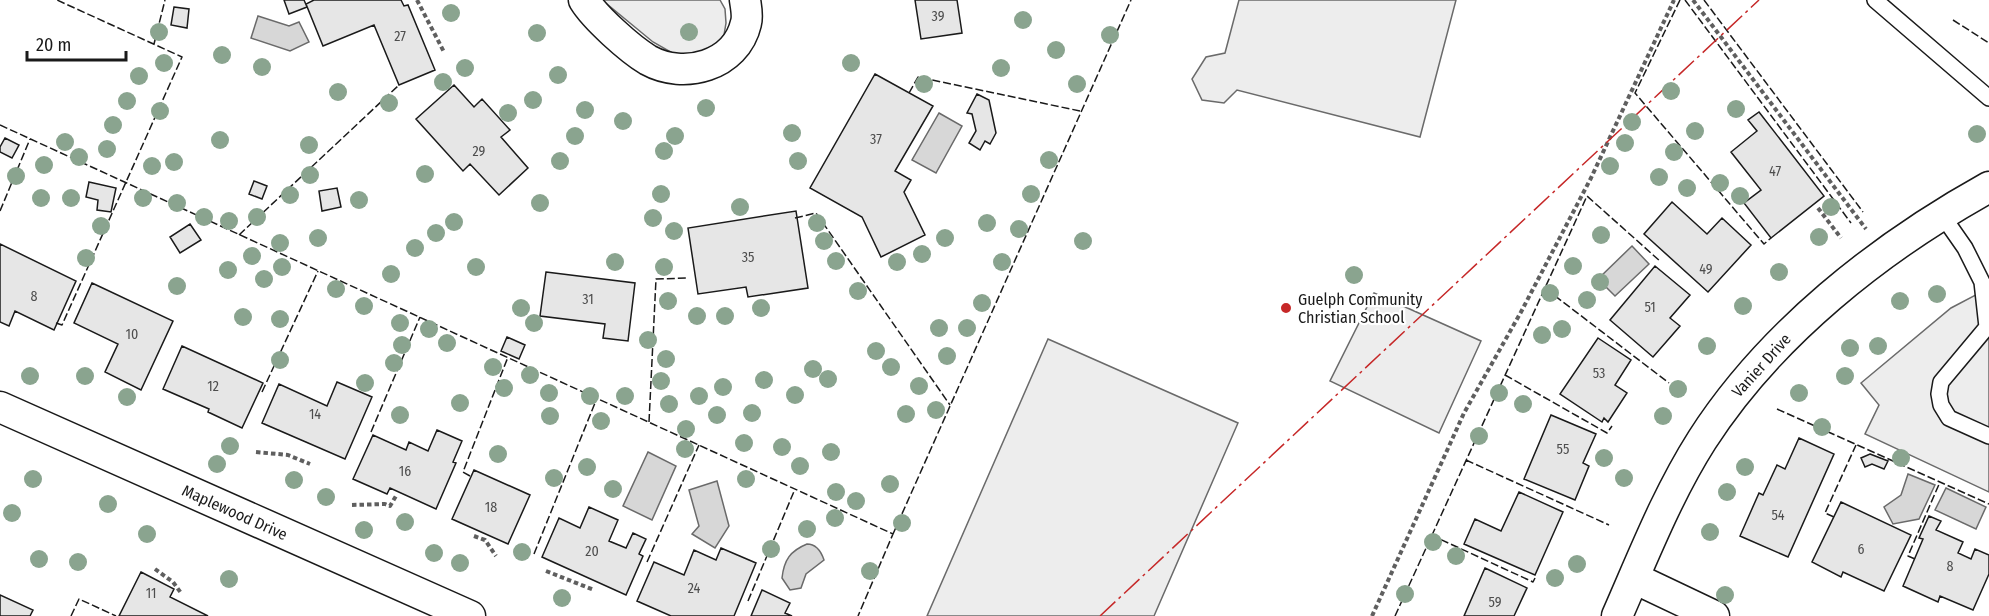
<svg xmlns="http://www.w3.org/2000/svg" width="1989" height="616" font-family="'Fira Sans Condensed',sans-serif">
  <style>
    .built { fill: #ededed; stroke: #6a6a6a; stroke-width: 1.5 }
    .water { fill: #d7d7d7; stroke: #6a6a6a; stroke-width: 1.5 }
    .building { fill: #e6e6e6; stroke: #1a1a1a; stroke-width: 1.5 }
    .lines { fill: none; stroke-linecap: round; stroke-linejoin: round }
    .service-casing { stroke: #1a1a1a; stroke-width: 18 }
    .minor-casing { stroke: #1a1a1a; stroke-width: 33 }
    .path { stroke: #5f5f5f; stroke-width: 4; stroke-dasharray: 4.5 3; stroke-linecap: butt }
    .service { stroke: #fff; stroke-width: 15 }
    .minor { stroke: #fff; stroke-width: 30 }
    .fence { stroke: #1a1a1a; stroke-width: 1.5; stroke-dasharray: 8 3; stroke-linecap: butt }
    .power { stroke: #c62828; stroke-width: 1.5; stroke-dasharray: 21 4.5 3 4.5; stroke-linecap: butt }
    .tree { fill: #8aa48f }
    .poi-dot { fill: #c62828; stroke: #fff; stroke-width: 2 }
    .labels { text-anchor: middle; stroke-width: 4.5; stroke-linejoin: round; paint-order: stroke }
    .number-label { font-size: 14px; fill: #4d4d4d }
    .poi-label { font-size: 16px; fill: #1a1a1a; stroke: #fff; text-anchor: start }
    .street-label { font-size: 16px; fill: #1a1a1a; stroke: #fff }
  </style>
  <rect width="100%" height="100%" fill="#fff"/>
  <path class="built" d="M602,0H720L725,9L726,23L724,35L719,42L708,51L694,56L674,54L653,42Z
    M1239,0H1456L1420,137L1237,90L1224,103L1202,100L1192,79L1206,57L1225,53Z
    M1989,288V492L1865,434L1879,405L1861,383L1951,308Z
    M1374,293L1481,341L1439,433L1330,381Z
    M1048,339L1238,423L1154,616H927Z"/>
  <path class="water" d="M258,16L289,26L299,22L309,42L290,51L251,38Z
    M939,113L962,126L936,173L912,160Z
    M1632,246L1649,264L1615,296L1598,279Z
    M648,452L676,466L652,520L623,506Z
    M1908,474L1935,485L1919,519L1893,524L1884,507L1901,495Z
    M717,481L729,526L715,548L692,534L699,526L689,490Z
    M1946,488L1986,507L1976,529L1935,510Z
    M807,544C816,544 821,551 824,560L806,574L801,588L790,590L782,578C784,560 790,551 807,544Z"/>
  <path class="building" d="M284,0H304L307,7L289,14Z
    M314,0H401L404,6L408,5L435,70L399,85L374,25L323,46L306,4Z
    M915,0H957L962,33L921,39Z
    M174,7L189,9L187,28L171,25Z
    M875,74L933,106L895,171L911,180L904,192L925,235L881,257L862,217L810,188Z
    M454,85L474,107L482,99L510,130L501,137L528,168L499,195L470,164L463,171L416,119Z
    M977,94L989,100L996,133L990,144L985,141L980,150L969,143L976,131L972,114L967,113Z
    M1759,112L1824,196L1771,238L1744,203L1761,190L1731,152L1757,131L1748,120Z
    M5,138L19,145L12,158L0,152V147Z
    M254,181L267,186L262,199L249,194Z
    M89,182L116,188L111,212L97,210L98,200L86,197Z
    M337,188L341,207L322,211L319,191Z
    M1672,202L1707,234L1722,218L1751,245L1708,292L1644,234Z
    M796,211L808,288L748,297L746,287L698,294L688,228Z
    M190,224L201,240L180,253L170,237Z
    M0,244L76,281L54,330L15,311L9,326L0,322Z
    M1655,266L1690,295L1670,318L1680,326L1653,357L1610,320Z
    M546,272L635,283L628,341L603,338L605,324L540,316Z
    M92,283L173,321L141,390L105,372L118,344L74,323Z
    M507,337L525,345L519,359L501,351Z
    M1598,338L1631,360L1615,385L1627,393L1608,422L1604,418L1602,422L1560,394Z
    M182,346L263,383L242,428L208,412L209,409L163,389Z
    M337,382L372,397L345,459L262,423L279,384L327,406Z
    M1551,415L1596,434L1583,463L1589,466L1575,500L1524,479Z
    M437,430L462,441L453,462L456,463L436,509L390,488L387,494L353,479L373,435L406,450L409,442L428,451Z
    M1799,438L1834,454L1788,557L1740,536L1759,493L1763,495L1777,465L1785,469Z
    M1870,454L1888,461L1884,469L1872,464L1865,467L1861,458Z
    M474,470L530,495L508,544L452,519Z
    M1519,492L1563,512L1535,575L1464,544L1475,519L1501,531Z
    M1841,502L1911,535L1884,591L1843,572L1841,577L1812,562Z
    M589,507L618,520L609,541L626,548L633,533L646,539L639,554L643,556L626,595L542,557L559,518L580,528Z
    M1929,516L1941,521L1936,530L1963,542L1958,553L1971,559L1975,549L1989,555V574L1973,610L1940,596L1938,602L1903,586L1923,539L1919,538Z
    M721,548L756,563L734,616H671L637,601L654,562L684,575L694,550L716,560Z
    M1485,568L1527,588L1514,616H1464Z
    M141,572L174,589L170,597L208,616H119Z
    M762,590L790,603L785,613L792,616H751Z
    M0,595L33,610L30,616H0Z"/>
  <g class="lines">
    <g class="service-casing">
      <path id="service" d="M1875,0L1989,98
        M1942,215L1965,248L1982,282L1987,327L1941,382L1939,394L1941,405L1949,418L1989,436"/>
    </g>
    <g class="minor-casing">
      <path id="minor" d="M584,0C595,18 630,49 648,60C684,80 736,66 746,23C748,16 746,7 745,0
        M0,407L470,616
        M1634,578L1714,616
        M1617,616C1643,557 1667,495 1702,440C1770,334 1879,248 1989,187"/>
    </g>
    <path class="path" d="M417,0L444,52
      M1693,0L1866,229
      M1818,208L1841,238
      M256,452L288,455L310,464
      M352,505L385,504L390,506L396,496
      M474,536L485,540L496,556
      M155,569L173,582L181,593
      M546,571L594,590
      M1372,616L1464,413L1521,312L1591,178L1674,0"/>
    <use href="#service" class="service"/>
    <use href="#minor" class="minor"/>
    <path class="fence" d="M1680,0L1635,93L1764,244L1771,238
      M1685,0L1851,223
      M1704,0L1863,212
      M1953,20L1989,43
      M154,44L165,0
      M909,93L918,77L1080,111
      M0,125L893,534L858,616
      M0,211L30,139
      M795,218L816,213L950,405
      M239,235L399,85
      M1546,289L1669,383
      M56,323L62,325L182,57L57,0
      M1505,375L1607,433L1612,426
      M262,392L318,271
      M1777,409L1989,504
      M649,422L656,279L688,278
      M371,432L420,317
      M1466,460L1609,525
      M470,476L463,472L508,357
      M1834,517L1825,513L1856,445
      M893,534L1131,0
      M1431,535L1533,582L1535,578
      M534,554L597,398
      M1915,559L1908,556L1940,482
      M647,562L699,445
      M748,601L795,489
      M71,616L79,599L116,616
      M1395,616L1587,196L1661,262"/>
    <path class="power" d="M1100,616L1759,0"/>
  </g>
  <g class="tree">
    <circle cx="451" cy="13" r="9"/>
    <circle cx="1023" cy="20" r="9"/>
    <circle cx="159" cy="32" r="9"/>
    <circle cx="689" cy="32" r="9"/>
    <circle cx="537" cy="33" r="9"/>
    <circle cx="1110" cy="35" r="9"/>
    <circle cx="1056" cy="50" r="9"/>
    <circle cx="222" cy="55" r="9"/>
    <circle cx="164" cy="63" r="9"/>
    <circle cx="851" cy="63" r="9"/>
    <circle cx="262" cy="67" r="9"/>
    <circle cx="465" cy="68" r="9"/>
    <circle cx="1001" cy="68" r="9"/>
    <circle cx="558" cy="75" r="9"/>
    <circle cx="139" cy="76" r="9"/>
    <circle cx="443" cy="82" r="9"/>
    <circle cx="924" cy="84" r="9"/>
    <circle cx="1077" cy="84" r="9"/>
    <circle cx="1671" cy="91" r="9"/>
    <circle cx="338" cy="92" r="9"/>
    <circle cx="533" cy="100" r="9"/>
    <circle cx="127" cy="101" r="9"/>
    <circle cx="389" cy="103" r="9"/>
    <circle cx="706" cy="108" r="9"/>
    <circle cx="1736" cy="109" r="9"/>
    <circle cx="585" cy="110" r="9"/>
    <circle cx="160" cy="111" r="9"/>
    <circle cx="508" cy="113" r="9"/>
    <circle cx="623" cy="121" r="9"/>
    <circle cx="1632" cy="122" r="9"/>
    <circle cx="113" cy="125" r="9"/>
    <circle cx="1695" cy="131" r="9"/>
    <circle cx="792" cy="133" r="9"/>
    <circle cx="1977" cy="134" r="9"/>
    <circle cx="575" cy="136" r="9"/>
    <circle cx="675" cy="136" r="9"/>
    <circle cx="220" cy="140" r="9"/>
    <circle cx="65" cy="142" r="9"/>
    <circle cx="1625" cy="143" r="9"/>
    <circle cx="309" cy="145" r="9"/>
    <circle cx="107" cy="149" r="9"/>
    <circle cx="664" cy="151" r="9"/>
    <circle cx="1674" cy="152" r="9"/>
    <circle cx="79" cy="157" r="9"/>
    <circle cx="1049" cy="160" r="9"/>
    <circle cx="560" cy="161" r="9"/>
    <circle cx="798" cy="161" r="9"/>
    <circle cx="174" cy="162" r="9"/>
    <circle cx="44" cy="165" r="9"/>
    <circle cx="152" cy="166" r="9"/>
    <circle cx="1610" cy="166" r="9"/>
    <circle cx="425" cy="174" r="9"/>
    <circle cx="310" cy="175" r="9"/>
    <circle cx="16" cy="176" r="9"/>
    <circle cx="1659" cy="177" r="9"/>
    <circle cx="1720" cy="183" r="9"/>
    <circle cx="1687" cy="188" r="9"/>
    <circle cx="661" cy="194" r="9"/>
    <circle cx="1031" cy="194" r="9"/>
    <circle cx="290" cy="195" r="9"/>
    <circle cx="1740" cy="196" r="9"/>
    <circle cx="41" cy="198" r="9"/>
    <circle cx="71" cy="198" r="9"/>
    <circle cx="143" cy="198" r="9"/>
    <circle cx="359" cy="200" r="9"/>
    <circle cx="177" cy="203" r="9"/>
    <circle cx="540" cy="203" r="9"/>
    <circle cx="740" cy="207" r="9"/>
    <circle cx="1831" cy="207" r="9"/>
    <circle cx="204" cy="217" r="9"/>
    <circle cx="257" cy="217" r="9"/>
    <circle cx="653" cy="218" r="9"/>
    <circle cx="229" cy="221" r="9"/>
    <circle cx="454" cy="222" r="9"/>
    <circle cx="817" cy="223" r="9"/>
    <circle cx="987" cy="223" r="9"/>
    <circle cx="101" cy="226" r="9"/>
    <circle cx="1019" cy="229" r="9"/>
    <circle cx="674" cy="231" r="9"/>
    <circle cx="436" cy="233" r="9"/>
    <circle cx="1601" cy="235" r="9"/>
    <circle cx="1819" cy="237" r="9"/>
    <circle cx="318" cy="238" r="9"/>
    <circle cx="945" cy="238" r="9"/>
    <circle cx="824" cy="241" r="9"/>
    <circle cx="1083" cy="241" r="9"/>
    <circle cx="280" cy="243" r="9"/>
    <circle cx="415" cy="248" r="9"/>
    <circle cx="922" cy="254" r="9"/>
    <circle cx="252" cy="256" r="9"/>
    <circle cx="86" cy="258" r="9"/>
    <circle cx="836" cy="261" r="9"/>
    <circle cx="615" cy="262" r="9"/>
    <circle cx="897" cy="262" r="9"/>
    <circle cx="1002" cy="262" r="9"/>
    <circle cx="1573" cy="266" r="9"/>
    <circle cx="282" cy="267" r="9"/>
    <circle cx="476" cy="267" r="9"/>
    <circle cx="664" cy="267" r="9"/>
    <circle cx="228" cy="270" r="9"/>
    <circle cx="1779" cy="272" r="9"/>
    <circle cx="391" cy="274" r="9"/>
    <circle cx="1354" cy="275" r="9"/>
    <circle cx="264" cy="279" r="9"/>
    <circle cx="1600" cy="282" r="9"/>
    <circle cx="177" cy="286" r="9"/>
    <circle cx="336" cy="289" r="9"/>
    <circle cx="858" cy="291" r="9"/>
    <circle cx="1550" cy="293" r="9"/>
    <circle cx="1937" cy="294" r="9"/>
    <circle cx="1587" cy="300" r="9"/>
    <circle cx="668" cy="301" r="9"/>
    <circle cx="1900" cy="301" r="9"/>
    <circle cx="982" cy="303" r="9"/>
    <circle cx="364" cy="306" r="9"/>
    <circle cx="1743" cy="306" r="9"/>
    <circle cx="521" cy="308" r="9"/>
    <circle cx="761" cy="308" r="9"/>
    <circle cx="697" cy="316" r="9"/>
    <circle cx="725" cy="316" r="9"/>
    <circle cx="243" cy="317" r="9"/>
    <circle cx="280" cy="319" r="9"/>
    <circle cx="400" cy="323" r="9"/>
    <circle cx="534" cy="323" r="9"/>
    <circle cx="939" cy="328" r="9"/>
    <circle cx="967" cy="328" r="9"/>
    <circle cx="429" cy="329" r="9"/>
    <circle cx="1562" cy="329" r="9"/>
    <circle cx="1542" cy="335" r="9"/>
    <circle cx="648" cy="340" r="9"/>
    <circle cx="447" cy="343" r="9"/>
    <circle cx="402" cy="345" r="9"/>
    <circle cx="1707" cy="346" r="9"/>
    <circle cx="1878" cy="346" r="9"/>
    <circle cx="1850" cy="348" r="9"/>
    <circle cx="876" cy="351" r="9"/>
    <circle cx="947" cy="356" r="9"/>
    <circle cx="666" cy="359" r="9"/>
    <circle cx="280" cy="360" r="9"/>
    <circle cx="394" cy="363" r="9"/>
    <circle cx="493" cy="367" r="9"/>
    <circle cx="891" cy="367" r="9"/>
    <circle cx="813" cy="369" r="9"/>
    <circle cx="530" cy="375" r="9"/>
    <circle cx="30" cy="376" r="9"/>
    <circle cx="85" cy="376" r="9"/>
    <circle cx="1845" cy="376" r="9"/>
    <circle cx="828" cy="379" r="9"/>
    <circle cx="764" cy="380" r="9"/>
    <circle cx="661" cy="381" r="9"/>
    <circle cx="365" cy="383" r="9"/>
    <circle cx="919" cy="386" r="9"/>
    <circle cx="723" cy="387" r="9"/>
    <circle cx="504" cy="388" r="9"/>
    <circle cx="1678" cy="389" r="9"/>
    <circle cx="549" cy="393" r="9"/>
    <circle cx="1499" cy="393" r="9"/>
    <circle cx="1799" cy="393" r="9"/>
    <circle cx="795" cy="395" r="9"/>
    <circle cx="590" cy="396" r="9"/>
    <circle cx="625" cy="396" r="9"/>
    <circle cx="699" cy="396" r="9"/>
    <circle cx="127" cy="397" r="9"/>
    <circle cx="460" cy="403" r="9"/>
    <circle cx="669" cy="404" r="9"/>
    <circle cx="1523" cy="404" r="9"/>
    <circle cx="936" cy="410" r="9"/>
    <circle cx="752" cy="413" r="9"/>
    <circle cx="906" cy="414" r="9"/>
    <circle cx="400" cy="415" r="9"/>
    <circle cx="717" cy="415" r="9"/>
    <circle cx="550" cy="416" r="9"/>
    <circle cx="1663" cy="416" r="9"/>
    <circle cx="601" cy="421" r="9"/>
    <circle cx="1822" cy="427" r="9"/>
    <circle cx="686" cy="429" r="9"/>
    <circle cx="1479" cy="436" r="9"/>
    <circle cx="744" cy="443" r="9"/>
    <circle cx="230" cy="446" r="9"/>
    <circle cx="782" cy="447" r="9"/>
    <circle cx="685" cy="449" r="9"/>
    <circle cx="831" cy="452" r="9"/>
    <circle cx="498" cy="454" r="9"/>
    <circle cx="1604" cy="458" r="9"/>
    <circle cx="1901" cy="458" r="9"/>
    <circle cx="217" cy="464" r="9"/>
    <circle cx="800" cy="466" r="9"/>
    <circle cx="587" cy="467" r="9"/>
    <circle cx="1745" cy="467" r="9"/>
    <circle cx="554" cy="478" r="9"/>
    <circle cx="1624" cy="478" r="9"/>
    <circle cx="33" cy="479" r="9"/>
    <circle cx="746" cy="479" r="9"/>
    <circle cx="294" cy="480" r="9"/>
    <circle cx="890" cy="484" r="9"/>
    <circle cx="613" cy="489" r="9"/>
    <circle cx="836" cy="492" r="9"/>
    <circle cx="1727" cy="492" r="9"/>
    <circle cx="326" cy="497" r="9"/>
    <circle cx="856" cy="501" r="9"/>
    <circle cx="108" cy="504" r="9"/>
    <circle cx="12" cy="513" r="9"/>
    <circle cx="835" cy="518" r="9"/>
    <circle cx="405" cy="522" r="9"/>
    <circle cx="902" cy="523" r="9"/>
    <circle cx="807" cy="529" r="9"/>
    <circle cx="364" cy="530" r="9"/>
    <circle cx="1710" cy="532" r="9"/>
    <circle cx="147" cy="534" r="9"/>
    <circle cx="1433" cy="542" r="9"/>
    <circle cx="771" cy="549" r="9"/>
    <circle cx="522" cy="552" r="9"/>
    <circle cx="434" cy="553" r="9"/>
    <circle cx="1456" cy="556" r="9"/>
    <circle cx="39" cy="559" r="9"/>
    <circle cx="78" cy="562" r="9"/>
    <circle cx="460" cy="563" r="9"/>
    <circle cx="1577" cy="564" r="9"/>
    <circle cx="870" cy="571" r="9"/>
    <circle cx="1555" cy="578" r="9"/>
    <circle cx="229" cy="579" r="9"/>
    <circle cx="1405" cy="594" r="9"/>
    <circle cx="1725" cy="595" r="9"/>
    <circle cx="562" cy="598" r="9"/>
  </g>
  <circle class="poi-dot" cx="1286" cy="308" r="6"/>
  <g class="labels">
    <g class="number-label">
      <text x="938" y="21">39</text>
      <text x="400" y="41">27</text>
      <text x="876" y="144">37</text>
      <text x="479" y="156">29</text>
      <text x="1775" y="176">47</text>
      <text x="748" y="262">35</text>
      <text x="1706" y="274">49</text>
      <text x="34" y="301">8</text>
      <text x="588" y="304">31</text>
      <text x="1650" y="312">51</text>
      <text x="132" y="339">10</text>
      <text x="1599" y="378">53</text>
      <text x="213" y="391">12</text>
      <text x="315" y="419">14</text>
      <text x="1563" y="454">55</text>
      <text x="405" y="476">16</text>
      <text x="491" y="512">18</text>
      <text x="1778" y="520">54</text>
      <text x="1861" y="554">6</text>
      <text x="592" y="556">20</text>
      <text x="1950" y="571">8</text>
      <text x="694" y="593">24</text>
      <text x="151" y="598">11</text>
      <text x="1495" y="607">59</text>
    </g>
    <g class="poi-label">
      <text x="1298" y="305">Guelph Community<tspan x="1298" dy="18">Christian School</tspan></text>
    </g>
    <g class="street-label">
      <text transform="translate(1761 365) rotate(-48)" y="6">Vanier Drive</text>
      <text transform="translate(235 512) rotate(24)" y="6">Maplewood Drive</text>
    </g>
  </g>
  <path d="M27 51v9h99v-9" fill="none" stroke="#1a1a1a" stroke-width="3"/>
  <text x="36" y="51" font-size="18" fill="#1a1a1a" stroke="#ffffff" stroke-width="4.5" paint-order="stroke">20 m</text>
</svg>
